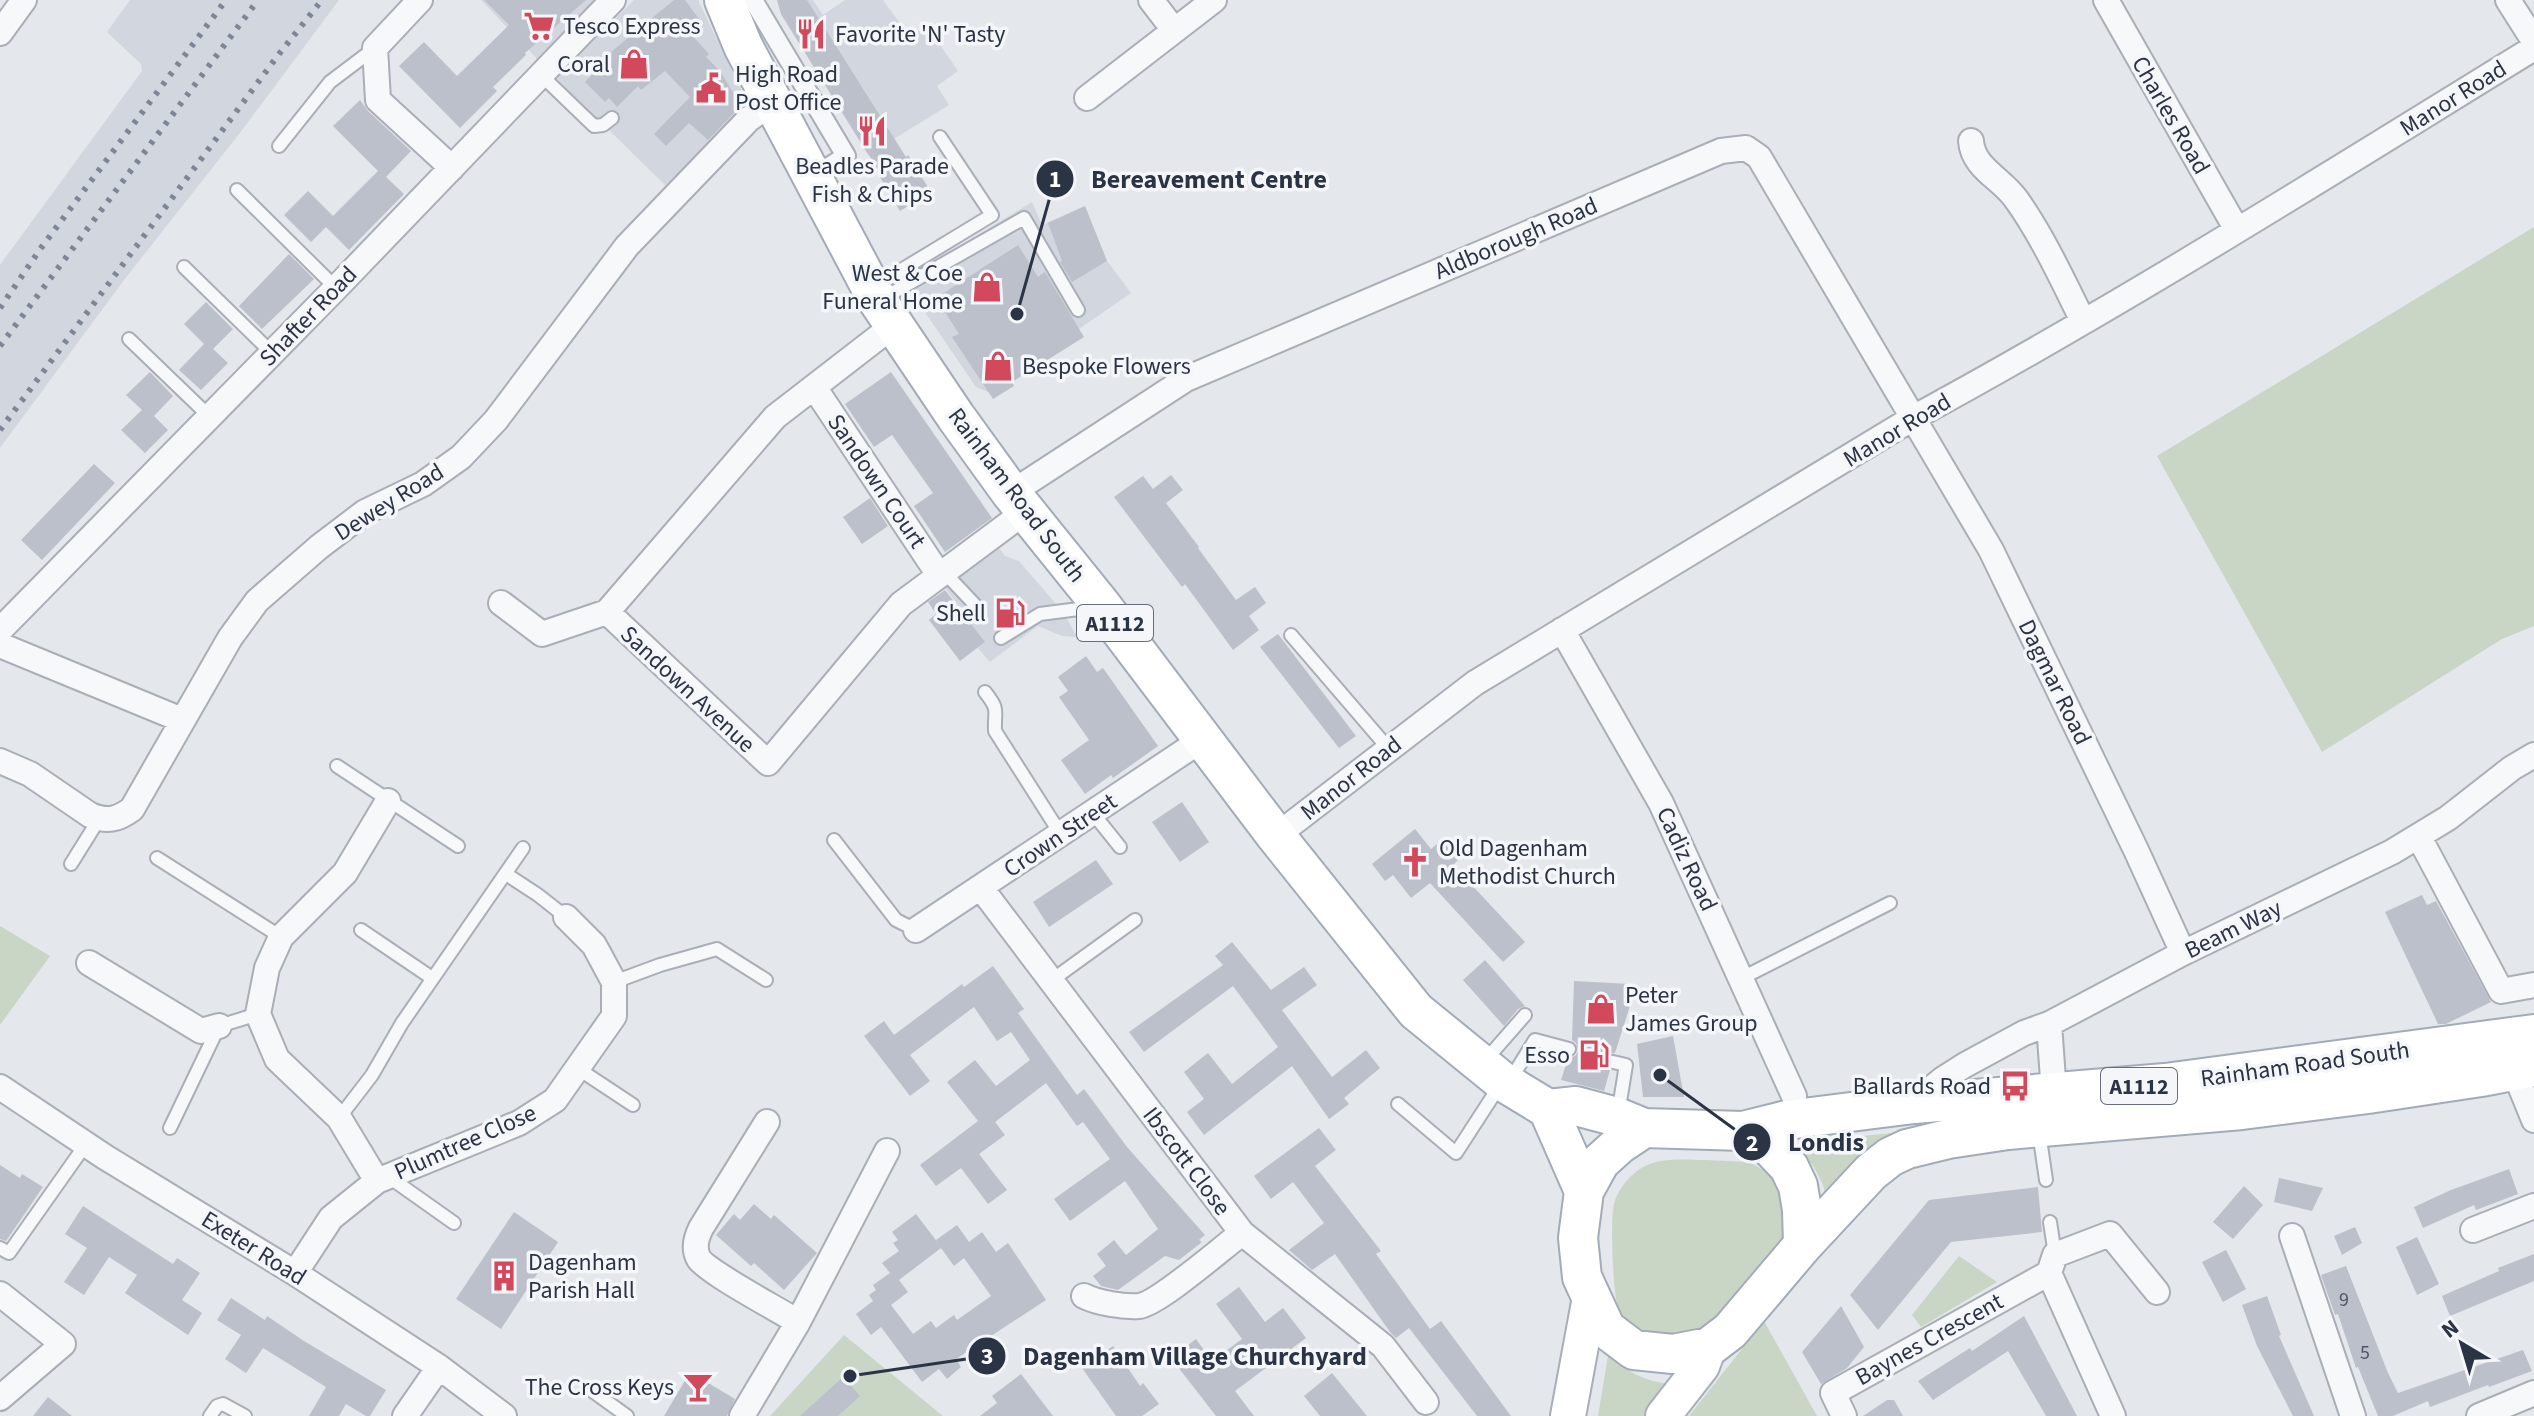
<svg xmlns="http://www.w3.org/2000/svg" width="2534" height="1416" font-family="'Source Sans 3',sans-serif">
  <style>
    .built { fill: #d2d6de }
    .green { fill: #c9d6c5 }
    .building { fill: #bbc0ca; fill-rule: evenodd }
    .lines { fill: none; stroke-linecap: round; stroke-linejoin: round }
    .service-casing { stroke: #a9aeb7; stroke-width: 16 }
    .pedestrian-casing { stroke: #a9aeb7; stroke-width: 22 }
    .minor-casing { stroke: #a9aeb7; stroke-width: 28 }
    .secondary-casing { stroke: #a9aeb7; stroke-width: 38 }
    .primary-casing { stroke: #a3abb8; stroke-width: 42 }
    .service { stroke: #f7f8fa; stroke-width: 12 }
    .pedestrian { stroke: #f7f8fa; stroke-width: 18 }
    .minor { stroke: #f7f8fa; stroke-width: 24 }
    .secondary { stroke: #fff; stroke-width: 34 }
    .primary { stroke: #fff; stroke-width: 38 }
    .rail { stroke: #7d8696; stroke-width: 6; stroke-dasharray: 4 8; stroke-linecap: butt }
    .labels { text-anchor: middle; stroke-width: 7; stroke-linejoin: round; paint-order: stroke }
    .number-label { font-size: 20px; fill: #4f5766 }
    .shield { fill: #f4f6f9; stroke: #676e7b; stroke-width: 2 }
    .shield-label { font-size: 22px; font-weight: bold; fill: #2b3445 }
    .poi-label { font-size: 24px; fill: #2b3445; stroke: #f4f6f9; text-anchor: start }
    .street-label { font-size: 24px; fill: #2b3445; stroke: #f4f6f9 }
    .leader { fill: none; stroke: #2b3445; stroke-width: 3 }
    .callout-dot { fill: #2b3445; stroke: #f4f6f9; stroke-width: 3 }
    .mark-label { font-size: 24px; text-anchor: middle; font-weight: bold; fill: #fff }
    .callout-label { font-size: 26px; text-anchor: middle; font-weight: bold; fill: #2b3445; stroke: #f4f6f9; stroke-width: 7; stroke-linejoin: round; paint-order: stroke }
  </style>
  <rect width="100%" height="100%" fill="#e4e7ec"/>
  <path class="built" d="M130,0H339L239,134L124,280L0,448V265L142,71L141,64L107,32Z
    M481,0H602L542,64Z
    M634,0H698L747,102L742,108L747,116L712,156L702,149L666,186L556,78Z
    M782,0H813L823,15L845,0H883L910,37L927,26L958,71L937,86L949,105L868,155L781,14L779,6Z
    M1032,202L1042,225L1085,206L1107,261L1131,293L988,392L976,387L918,302L913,274Z
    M999,548L1005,556L1019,561L1063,612L1077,637L1062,636L1038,626L990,662L978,648L984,642L944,586Z"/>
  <path class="green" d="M2534,227V626L2502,639L2322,752L2157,456Z
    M0,926L50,956L0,1025Z
    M2019,1121L1920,1143L1829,1208L1823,1185L1814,1167L1796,1147L1799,1142Z
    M1706,1160L1749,1162L1776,1177L1796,1224L1711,1342L1632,1331C1626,1322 1620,1314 1617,1304C1613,1288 1610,1219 1614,1204C1618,1189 1631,1173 1645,1166C1663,1157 1687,1160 1706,1160Z
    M1959,1256L1997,1282L1921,1327L1912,1315Z
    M1764,1321L1817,1416H1689Z
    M844,1335L943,1416H770Z
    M1608,1356H1612C1631,1377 1655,1384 1683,1385L1668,1416H1598Z"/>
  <path class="building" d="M484,0H586L525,53L526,55L493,87L497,91L460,128L399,66L424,42L457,76L509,25Z
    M674,0H685L702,23L689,32L709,54L706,57L720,71L741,106L708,140L689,123L666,146L654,134L690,97L665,71L641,90L638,86L617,107L609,98L605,102L585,82L612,54L611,52Z
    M777,0H807L906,157L908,155L931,192L900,211L878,174L880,173L781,14Z
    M360,100L368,111L411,151L386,177L404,194L349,250L326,227L311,242L284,215L308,191L333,216L378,171L333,126Z
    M1085,206L1107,261L1072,282L1060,262L1062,261L1048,223Z
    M1018,245L1038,277L1045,272L1084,337L1012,382L1014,386L993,399L952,337L959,334L936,298Z
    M289,254L314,279L262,329L239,306Z
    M206,302L233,329L213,349L228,363L201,390L179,370L204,344L184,324Z
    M150,372L173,396L154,416L168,430L145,453L121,430L142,410L126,395Z
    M891,372L992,518L945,552L914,506L933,493L892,435L874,447L845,404Z
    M94,464L115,483L42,560L21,540Z
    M1171,475L1183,490L1166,503L1199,547L1198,548L1236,600L1255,587L1266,603L1249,616L1259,630L1233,650L1185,584L1182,587L1114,497L1143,476L1153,489Z
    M870,498L888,526L862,544L843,517Z
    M945,590L985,642L960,661L929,620L936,614L928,602Z
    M1278,634L1356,736L1339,748L1260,647Z
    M1086,656L1097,672L1103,668L1158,746L1113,778L1111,775L1085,794L1061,760L1089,740L1059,697L1068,691L1058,677Z
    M1182,802L1209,842L1180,862L1152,822Z
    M1415,829L1431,849L1442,840L1458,860L1453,865L1525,942L1503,962L1430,883L1411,898L1393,875L1385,881L1372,864Z
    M1096,860L1113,884L1049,927L1033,902Z
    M2422,895L2427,905L2436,901L2491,1002L2446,1024H2438L2385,912Z
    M1232,942L1271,990L1304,967L1317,985L1282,1010L1332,1077L1366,1050L1380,1068L1344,1098L1349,1104L1329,1119L1292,1066L1204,1135L1187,1112L1204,1099L1184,1072L1208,1053L1232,1084L1278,1047L1233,986L1144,1052L1129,1032L1223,965L1215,956Z
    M1485,960L1525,1006L1518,1009L1504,1026L1463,980Z
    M993,966L1024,1009L1018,1013L1077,1095L1084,1089L1127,1147L1205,1235L1199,1240L1202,1242L1179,1260L1165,1256L1118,1290L1101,1286L1093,1276L1106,1266L1097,1254L1114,1240L1126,1255L1158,1229L1125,1181L1070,1221L1054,1199L1110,1159L1083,1122L1077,1126L1046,1083L995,1122L1005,1135L979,1154L1007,1190L988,1204L961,1168L936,1186L920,1165L978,1121L947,1082L975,1060L996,1086L1030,1060L1011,1032L997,1041L974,1007L910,1055L930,1081L910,1096L864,1036L884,1021L894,1035L962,984L964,987Z
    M1574,981L1630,984L1629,1009L1615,1053L1610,1054L1604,1059L1605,1065L1610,1070L1604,1091L1561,1080L1568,1058L1575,1056L1578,1051L1576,1043L1572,1040Z
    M1673,1036L1684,1097H1643L1637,1044Z
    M1319,1128L1336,1150L1315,1166L1381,1251L1376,1254L1430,1329L1441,1321L1511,1416H1477L1409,1328L1396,1338L1390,1332L1335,1254L1312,1270L1289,1250L1324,1223L1293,1182L1271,1199L1254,1176Z
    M0,1165L20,1178L22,1174L43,1187L6,1241L0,1239Z
    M2509,1169L2518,1194L2476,1210L2474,1205L2423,1228L2414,1207L2451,1190Z
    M2279,1178L2323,1188L2312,1211L2274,1202Z
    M2244,1186L2263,1205L2233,1239L2213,1222Z
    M2038,1187L2042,1232L1951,1242L1878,1330L1850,1295L1929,1200Z
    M754,1204L771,1219L774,1215L817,1253L784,1290L754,1263L751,1266L716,1235L734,1214L740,1220Z
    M83,1206L173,1264L177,1258L200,1273L182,1300L202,1313L188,1335L125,1293L137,1275L109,1257L84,1295L64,1282L87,1248L65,1234Z
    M514,1212L558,1242L501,1329L456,1299Z
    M916,1214L938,1243L936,1240L957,1225L969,1242L982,1232L996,1252L1008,1243L1046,1300L956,1359L961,1367L947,1379L939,1369L922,1382L881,1327L871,1335L856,1314L873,1301L869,1295L876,1290L873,1285L890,1273L882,1263L899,1251L893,1243L898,1240L892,1232ZM941,1248L954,1266L964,1258L991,1296L957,1320L954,1315L936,1328L931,1321L913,1334L891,1305L908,1292L899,1280Z
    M2355,1227L2362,1243L2342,1255L2334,1236Z
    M2417,1237L2439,1284L2417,1295L2396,1247Z
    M2226,1250L2246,1289L2223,1302L2202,1262Z
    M2534,1254V1281L2450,1316L2442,1296L2499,1271L2498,1268Z
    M2346,1266L2388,1373L2398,1393L2523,1350L2532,1371L2489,1387L2488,1385L2430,1407L2428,1401L2393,1416H2378L2358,1367L2356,1368L2338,1314L2335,1315L2321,1275Z
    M1239,1287L1265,1322L1283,1308L1306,1338L1235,1391L1254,1416H1216L1171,1358L1196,1339L1212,1361L1242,1339L1216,1304Z
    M2267,1296L2281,1335L2279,1336L2314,1416H2293L2257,1346L2242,1305Z
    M231,1298L265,1320L267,1316L304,1341L386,1390L370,1416H366L346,1404L339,1416H309L326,1387L263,1348L246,1373L225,1359L241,1335L217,1320Z
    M1841,1306L1864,1347L1847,1368L1821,1384L1802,1352Z
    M2024,1316L2077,1416H2046L2008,1351L1933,1400L1918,1381L1970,1348L1972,1351Z
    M1113,1346L1140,1386L1143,1383L1159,1404L1142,1416H1116L1082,1368Z
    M690,1372L735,1399L727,1416H664Z
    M1332,1373L1367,1416H1320L1304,1396Z
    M1021,1374L1053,1416H980L997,1403L992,1396Z
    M843,1377L860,1396L838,1416H800Z
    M48,1397L72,1416H33Z
    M1887,1400H1894L1903,1416H1863Z"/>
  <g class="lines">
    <g class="service-casing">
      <path id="service" d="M541,75L594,126L603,125L612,118
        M279,146L330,82L375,48
        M237,190L336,288
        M184,267L272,353
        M875,286L992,215L940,137
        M880,300L1024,218L1078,310
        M129,339L210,417
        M944,572L979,609
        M1291,635L1388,748
        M1001,638L1040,614L1094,607
        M985,692C1000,711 994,709 995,731L1060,833
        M337,766L458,846
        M1092,812L1120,847
        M834,840L896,920L916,930
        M157,858L281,937
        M71,864L99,819
        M506,874L538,895L566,917
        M361,930L432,978
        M1742,978L1890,903
        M1052,980L1135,920
        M614,982L660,965L717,949L766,980
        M1613,1062L1626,1065L1618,1114
        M1483,1063L1525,1015
        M577,1068L633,1105
        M1509,1082L1535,1040L1569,1049
        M1398,1104L1456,1153L1500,1085
        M339,1118L372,1075L402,1023L523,848
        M170,1128L219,1026L258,1014
        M2039,1132L2046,1180
        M389,1177L454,1223
        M2050,1222L2055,1255
        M0,1248L9,1253L86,1144
        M591,1390L627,1416
        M210,1416L217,1406L223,1404L245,1416"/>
    </g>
    <g class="pedestrian-casing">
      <path id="pedestrian" d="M753,0L846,156L812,178"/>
    </g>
    <g class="minor-casing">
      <path id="minor" d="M420,0L375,48L378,100L452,168
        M1151,0L1174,30
        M2106,0L2237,230
        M2508,0L2534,41
        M0,33L24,0
        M1087,98L1214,0
        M1971,141C1973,168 2001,178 2016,199C2042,235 2063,281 2083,321
        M894,325L775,417L607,612L768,763L901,604L1026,511
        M814,387L939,575
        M1011,493L1186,379L1721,151L1746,148L1759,157L1991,550L2136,850L2183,953
        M501,603L542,634L607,612
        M0,630L336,288L613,0
        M1562,630L1661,803L1794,1096
        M0,645L182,720
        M0,761L30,774L90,815C107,822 117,820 132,809L230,638L257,601L319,547L365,512L423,484L461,457L496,420L627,246L749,119L774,102
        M1276,836L1475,683L1913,418C2125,303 2329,174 2534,48
        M2419,837L2501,991L2534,985
        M981,888L1242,1233L1383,1346L1426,1402
        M916,930L1203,739
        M89,963L201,1031L219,1026
        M2049,1024L2054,1093L2052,1105
        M2514,1071L2534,1120
        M0,1087L105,1157L295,1273L439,1367L504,1416
        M1915,1102L1943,1079L1965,1065L2024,1033L2049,1024L2183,953L2392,852L2448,818L2512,768L2534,755
        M767,1122L701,1228C696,1238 693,1249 699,1259C709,1273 779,1310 798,1322
        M377,1181L339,1118L277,1059L258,1014L267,968L281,937L345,873L388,801
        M2473,1230L2534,1206
        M2292,1236L2353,1416
        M295,1273L331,1218L377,1181L519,1123L555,1100L614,1016V982L594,945L566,917
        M0,1294L63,1344L0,1398
        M1084,1296C1098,1303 1123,1307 1139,1306C1158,1304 1223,1247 1242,1233
        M405,1416L439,1367
        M742,1416L798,1322L887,1151
        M1844,1416L1833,1393L2049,1273
        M2113,1416L2049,1273L2055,1255L2110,1234L2157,1292
        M2479,1416L2534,1393"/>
    </g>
    <g class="secondary-casing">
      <path id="secondary" d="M1568,1416L1590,1297
        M1663,1416L1702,1366L1709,1347"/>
    </g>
    <g class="primary-casing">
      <path id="primary" d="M724,0L743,46L878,301L956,417L1011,493L1102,606L1276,836L1416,1011L1502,1081L1548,1109L1576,1106L1617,1117L1644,1128
        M1548,1109L1584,1191
        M1743,1131L1787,1120L1914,1104L2165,1083L2534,1034
        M1803,1245L1802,1210L1798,1186L1789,1167L1769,1146L1743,1131L1644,1128L1620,1144L1600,1162L1584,1191L1578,1238L1582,1277L1606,1329L1634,1350L1673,1354L1709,1347L1730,1331L1803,1245L1871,1172L1890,1157L1907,1149L1948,1139L2008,1130L2242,1110L2368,1094L2481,1077L2534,1067"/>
    </g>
    <use href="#service" class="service"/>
    <use href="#pedestrian" class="pedestrian"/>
    <use href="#minor" class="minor"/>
    <use href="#secondary" class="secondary"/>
    <use href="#primary" class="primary"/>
    <path class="rail" d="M0,308L41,248L226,0
      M0,346L258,0
      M0,430L279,54L322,0"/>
  </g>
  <defs>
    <g id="supermarket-bare" transform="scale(2.4)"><path d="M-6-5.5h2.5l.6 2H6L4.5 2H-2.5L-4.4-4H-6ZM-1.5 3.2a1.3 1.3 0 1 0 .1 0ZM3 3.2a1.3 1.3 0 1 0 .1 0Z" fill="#d1495b" stroke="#f4f6f9" stroke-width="2.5" paint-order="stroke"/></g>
    <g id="restaurant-bare" transform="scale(2.4)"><path d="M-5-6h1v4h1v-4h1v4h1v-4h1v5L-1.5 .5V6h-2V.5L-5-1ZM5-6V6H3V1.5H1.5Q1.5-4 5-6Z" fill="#d1495b" stroke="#f4f6f9" stroke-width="2.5" paint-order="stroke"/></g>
    <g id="shop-bare" transform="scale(2.4)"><path d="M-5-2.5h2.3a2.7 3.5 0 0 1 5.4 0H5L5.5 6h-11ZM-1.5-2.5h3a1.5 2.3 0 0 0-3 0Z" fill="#d1495b" stroke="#f4f6f9" stroke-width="2.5" paint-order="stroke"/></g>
    <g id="civic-bare" transform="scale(2.4)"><path d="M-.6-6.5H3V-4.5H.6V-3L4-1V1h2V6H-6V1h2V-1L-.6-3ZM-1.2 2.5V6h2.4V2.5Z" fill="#d1495b" stroke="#f4f6f9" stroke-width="2.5" paint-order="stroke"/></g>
    <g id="fuel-bare" transform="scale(2.4)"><path d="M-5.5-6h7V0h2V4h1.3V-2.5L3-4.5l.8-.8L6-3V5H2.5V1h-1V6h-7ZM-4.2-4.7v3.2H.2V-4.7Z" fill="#d1495b" stroke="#f4f6f9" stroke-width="2.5" paint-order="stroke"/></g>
    <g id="church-bare" transform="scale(2.4)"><path d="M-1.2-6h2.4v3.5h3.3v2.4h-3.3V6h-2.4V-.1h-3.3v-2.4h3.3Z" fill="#d1495b" stroke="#f4f6f9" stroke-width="2.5" paint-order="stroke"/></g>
    <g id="bus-bare" transform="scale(2.4)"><path d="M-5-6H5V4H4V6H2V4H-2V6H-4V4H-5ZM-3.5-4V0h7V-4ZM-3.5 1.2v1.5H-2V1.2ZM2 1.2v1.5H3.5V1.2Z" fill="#d1495b" stroke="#f4f6f9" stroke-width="2.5" paint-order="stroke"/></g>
    <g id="building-bare" transform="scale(2.4)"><path d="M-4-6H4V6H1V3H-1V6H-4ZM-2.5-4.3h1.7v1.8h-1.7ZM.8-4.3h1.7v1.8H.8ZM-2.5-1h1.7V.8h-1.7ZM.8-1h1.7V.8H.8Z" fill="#d1495b" stroke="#f4f6f9" stroke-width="2.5" paint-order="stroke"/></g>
    <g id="bar-bare" transform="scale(2.4)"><path d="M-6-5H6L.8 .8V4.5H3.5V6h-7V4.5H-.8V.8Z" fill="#d1495b" stroke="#f4f6f9" stroke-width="2.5" paint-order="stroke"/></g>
  </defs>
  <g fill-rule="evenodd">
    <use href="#supermarket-bare" x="539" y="26"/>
    <use href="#restaurant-bare" x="811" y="34"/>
    <use href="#shop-bare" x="634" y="64"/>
    <use href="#civic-bare" x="711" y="88"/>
    <use href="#restaurant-bare" x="872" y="131"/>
    <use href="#shop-bare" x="987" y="287"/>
    <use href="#shop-bare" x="998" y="366"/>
    <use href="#fuel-bare" x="1010" y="613"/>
    <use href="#church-bare" x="1415" y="862"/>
    <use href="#shop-bare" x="1601" y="1009"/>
    <use href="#fuel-bare" x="1594" y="1055"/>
    <use href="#bus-bare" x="2015" y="1086"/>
    <use href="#building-bare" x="504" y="1276"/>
    <use href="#bar-bare" x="698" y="1387"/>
  </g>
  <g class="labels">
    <g class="number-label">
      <text x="2344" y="1306">9</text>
      <text x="2365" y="1359">5</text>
    </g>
    <g class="shield">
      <rect x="1077" y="605" width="76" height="36" rx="6"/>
      <rect x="2101" y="1068" width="76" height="36" rx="6"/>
    </g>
    <g class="shield-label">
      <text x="1115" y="631">A1112</text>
      <text x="2139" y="1094">A1112</text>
    </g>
    <g class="poi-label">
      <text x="563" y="34">Tesco Express</text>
      <text x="835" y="42">Favorite 'N' Tasty</text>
      <text x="610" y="72" text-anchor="end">Coral</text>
      <text x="735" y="82">High Road<tspan x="735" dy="28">Post Office</tspan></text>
      <text x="872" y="174" text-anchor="middle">Beadles Parade<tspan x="872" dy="28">Fish &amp; Chips</tspan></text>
      <text x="963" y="281" text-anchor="end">West &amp; Coe<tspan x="963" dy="28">Funeral Home</tspan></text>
      <text x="1022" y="374">Bespoke Flowers</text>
      <text x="986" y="621" text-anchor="end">Shell</text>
      <text x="1439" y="856">Old Dagenham<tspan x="1439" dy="28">Methodist Church</tspan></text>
      <text x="1625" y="1003">Peter<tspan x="1625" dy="28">James Group</tspan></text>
      <text x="1570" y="1063" text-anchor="end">Esso</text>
      <text x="1991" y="1094" text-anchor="end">Ballards Road</text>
      <text x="528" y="1270">Dagenham<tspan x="528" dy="28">Parish Hall</tspan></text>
      <text x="674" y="1395" text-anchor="end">The Cross Keys</text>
    </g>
    <g class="street-label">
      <text transform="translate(2453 98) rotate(-32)" y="8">Manor Road</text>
      <text transform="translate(2171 115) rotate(60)" y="8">Charles Road</text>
      <text transform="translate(1516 238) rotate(-23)" y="8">Aldborough Road</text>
      <text transform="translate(308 316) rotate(-46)" y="8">Shafter Road</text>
      <text transform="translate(1897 430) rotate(-31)" y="8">Manor Road</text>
      <text transform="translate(877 481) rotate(56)" y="8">Sandown Court</text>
      <text transform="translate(1017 495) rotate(53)" y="8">Rainham Road South</text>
      <text transform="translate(389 502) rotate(-32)" y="8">Dewey Road</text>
      <text transform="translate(2055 682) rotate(64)" y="8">Dagmar Road</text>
      <text transform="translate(688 689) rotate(43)" y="8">Sandown Avenue</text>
      <text transform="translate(1351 778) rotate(-38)" y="8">Manor Road</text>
      <text transform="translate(1060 835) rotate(-34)" y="8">Crown Street</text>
      <text transform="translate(1687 859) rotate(65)" y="8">Cadiz Road</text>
      <text transform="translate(2233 929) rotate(-26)" y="8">Beam Way</text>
      <text transform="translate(2305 1064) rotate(-8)" y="8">Rainham Road South</text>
      <text transform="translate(465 1142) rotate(-24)" y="8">Plumtree Close</text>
      <text transform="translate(1187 1161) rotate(53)" y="8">Ibscott Close</text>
      <text transform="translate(254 1248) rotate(32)" y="8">Exeter Road</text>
      <text transform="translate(1929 1339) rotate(-29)" y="8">Baynes Crescent</text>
    </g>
  </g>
  <path class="leader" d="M1017 314L1055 179M1660 1075L1752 1142M850 1376L987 1356"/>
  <g class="callout-dot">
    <circle cx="1017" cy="314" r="8"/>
    <circle cx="1660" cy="1075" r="8"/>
    <circle cx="850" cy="1376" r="8"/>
    <circle cx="1055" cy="179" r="20"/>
    <circle cx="1752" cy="1142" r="20"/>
    <circle cx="987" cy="1356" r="20"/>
  </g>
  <g class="mark-label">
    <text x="1055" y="187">1</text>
    <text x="1752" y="1151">2</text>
    <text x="987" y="1364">3</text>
  </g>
  <g class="callout-label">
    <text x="1209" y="188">Bereavement Centre</text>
    <text x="1826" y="1151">Londis</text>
    <text x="1195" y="1365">Dagenham Village Churchyard</text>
  </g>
  <g transform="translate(2462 1344) rotate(322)" stroke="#f4f6f9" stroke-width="6" paint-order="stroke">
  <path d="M0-6L14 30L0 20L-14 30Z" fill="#2b3445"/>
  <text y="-12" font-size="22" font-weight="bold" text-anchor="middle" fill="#2b3445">N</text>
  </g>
</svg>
